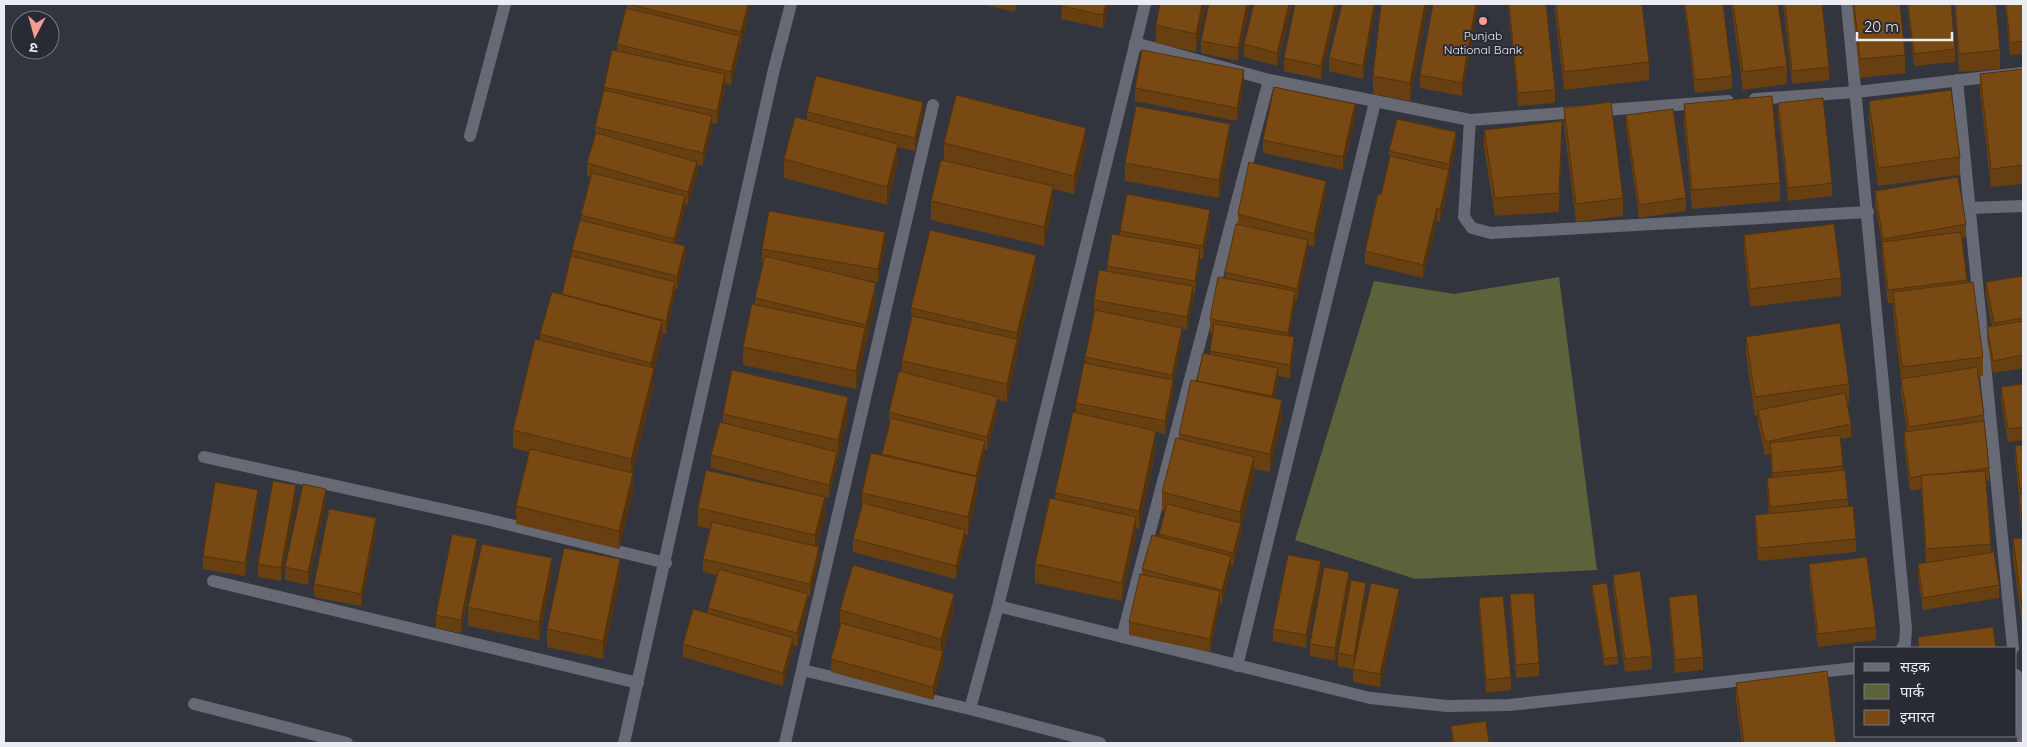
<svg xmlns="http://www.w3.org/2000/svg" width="2027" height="747" font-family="Quicksand,'Noto Sans Devanagari',sans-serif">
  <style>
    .green { fill: #5c633a }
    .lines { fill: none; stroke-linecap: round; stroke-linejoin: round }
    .lane { stroke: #676a74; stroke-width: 12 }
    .street { stroke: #676a74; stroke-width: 12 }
    .wall { fill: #673f10 }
    .shaded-wall { fill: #54330d }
    .building { fill: #784913; stroke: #54330d }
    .poi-dot { fill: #f59c93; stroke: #292b34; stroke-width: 2 }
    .labels { text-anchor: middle; stroke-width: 4; stroke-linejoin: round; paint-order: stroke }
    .poi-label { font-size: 12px; fill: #ecedf3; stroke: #292b34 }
  </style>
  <rect width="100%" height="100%" fill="#33353e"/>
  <path class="green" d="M1559,277L1597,570L1415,579L1295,540L1374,281L1454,294Z"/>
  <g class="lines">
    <path class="lane" d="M470,136L505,4"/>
    <path class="street" d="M1847,4L1906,628L1905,644L1902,648
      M1135,43L1269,80L1470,120L1728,101
      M1957,80L2013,648
      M1755,99L1856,92L2023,73
      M1470,120L1464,217L1472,228L1491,233L1868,212
      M1970,208L2023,206
      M204,457L486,519L666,563
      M213,581L638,683
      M998,606L1370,698L1447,706L1509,705L1856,668
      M1122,637L1269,80
      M1237,666L1375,102
      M802,670L970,709L1100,743
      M2016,675L2023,740
      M194,704L347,743
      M970,709L998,606L1145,4
      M624,743L774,69L791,4
      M785,743L933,105"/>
  </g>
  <path class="wall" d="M627,4H750V8L741,45L740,44V49L731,85L725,83V87L717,124L712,123V129L703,166L697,165V175L688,205L685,204V209L676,244L685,259L677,289H675V295L666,334L662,333V339L654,373V386L632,473L633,492L619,549L516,524V506L529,452L513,448V430L540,340V334L562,294L572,256V250L581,220V215L591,177L587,176V163L595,136V127L604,90V87L617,51V44L627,8Z
    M981,4H1017L1015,12Z
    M1062,4H1109L1103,28L1061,19Z
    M1206,4L1196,52L1156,43V25Z
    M1209,4H1250L1238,61L1201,53V41Z
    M1292,4L1277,66L1244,57V44Z
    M1295,4H1338L1321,79L1284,71V58Z
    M1376,4L1363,79L1329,71V58Z
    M1381,4H1428L1410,101L1373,94V76Z
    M1478,4L1462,96L1420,88V75Z
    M1508,4H1546L1555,90V103L1518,106Z
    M1554,4H1642L1649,62V80L1564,90Z
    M1684,4H1723L1732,76V89L1695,93Z
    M1731,4H1778L1787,66V84L1743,90Z
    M1783,4H1822L1829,67V80L1792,84Z
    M1852,4H1900L1905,55V73L1860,78Z
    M1907,4H1951L1955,49V62L1914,66Z
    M1954,4H1996L2000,50V69L1959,72Z
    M2005,4H2023V54L2010,55Z
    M2023,69V184L1991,187L1980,92V74Z
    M1244,83L1237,121L1135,101V88Z
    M1869,101L1960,157V175L1878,186L1869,119Z
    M1778,103L1832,183V196L1788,201L1778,116Z
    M1684,104L1780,183V201L1692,209L1684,122Z
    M1564,108L1623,198V216L1576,222L1564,126Z
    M807,112L923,115L915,151L898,147V162L887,205L784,178V159L807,120Z
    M1626,115L1686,198V211L1639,218L1626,128Z
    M1355,117L1343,170L1263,153V140Z
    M1484,130L1562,139L1559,212L1495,216L1484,148Z
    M1230,142L1219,198L1125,181V163Z
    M944,143L1086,146L1074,194L1053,189V204L1044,246L931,220V201L944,161Z
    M1456,145L1449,176V183L1440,222L1437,221L1423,278L1365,264V251L1381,195L1389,162V151Z
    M1875,191L1966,224V237L1962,238L1967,283L1983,357V376H1978L1984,415V424L1989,468V481H1986L1991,553L1999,585V598L1923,610L1918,577V564L1926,563L1921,489L1910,491L1904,445V432L1907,431L1901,392V379L1893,310V303H1888L1882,255V244L1875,204Z
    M1326,194L1314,247L1308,245V253L1297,301H1295L1289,336L1294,350L1290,378L1278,376V381L1274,398L1282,418L1270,472L1254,469V476L1241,527V536L1233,566L1231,565V569L1222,603H1220L1210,652L1129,635V622L1142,575V569L1159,537V534L1165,511L1162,510V492L1179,438V434L1197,382L1210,354L1213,332H1210V319L1225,278V272L1238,225V214Z
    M1210,222L1203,259H1200L1195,294L1193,293V299L1187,330L1182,329V341L1173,384V393L1165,434L1156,432V449L1139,529L1136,528V535L1122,601L1035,583V564L1055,499V493L1076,413V403L1085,363V357L1094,313V300L1107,271V266L1120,235V231Z
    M1744,235L1841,278V296L1750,307L1744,253Z
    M885,245L878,282L856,278L876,301L866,343L865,342V346L856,389L743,365V347L755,305V298L764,262H762V249Z
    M1036,273L1017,351V357L1007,402L998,400V410L987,450H985V454L977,486V495L968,535H965V542L956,579L853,552V539L862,506V493L882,455L889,425V412L902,372V361L911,318V308Z
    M2023,276V368L1993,373L1987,340V327L1992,326L1986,295V282Z
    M1746,337L1849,384V402L1847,403L1851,424V437L1840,439L1843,470L1848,499V507L1856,539V552L1758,561L1755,528V515L1769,514L1767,491V478L1772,477L1770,454L1765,455L1758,423V415L1755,416L1746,355Z
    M2023,384V440L2008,442L2001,400V387Z
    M723,414L848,415L838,458H837V465L829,498L825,497V515L817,547L819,560L810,597L808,596V607L797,646L793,645V651L783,686L683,657V644L708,613V608L717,575L703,572V559L710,529L698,526V508L817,495L711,468V455L723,423Z
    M2023,445V624H2022L2013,557V539L2023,538L2019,507V494L2015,459V446Z
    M296,498L281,581L258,577V564Z
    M258,502L245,576L203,569V556Z
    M326,502L308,585L285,580V567Z
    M376,531L361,606L314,597V584Z
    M477,551L461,633L436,628V615Z
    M1809,564L1876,627V640L1818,647L1809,577Z
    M1321,574L1306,648L1273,641V629Z
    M1613,575L1652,656V669L1625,672L1613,588Z
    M552,576L539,640L468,626V607Z
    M620,578L603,659L547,647V629Z
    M1349,584L1335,661L1310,656V644Z
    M1592,585L1618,657V664L1604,666L1592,592Z
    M1510,594L1539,663V676L1516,678L1510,607Z
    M1366,596L1358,646L1399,602L1380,687L1353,682V669L1338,666V653Z
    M1669,597L1703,657V670L1675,673L1669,610Z
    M1479,598L1511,677V690L1486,693L1479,611Z
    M840,610L954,613L943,651V664L933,700L831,672V659L840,627Z
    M1736,683L1836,743H1742L1736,701Z
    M1451,726L1489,743H1452Z"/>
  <path class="shaded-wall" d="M748,4H750V8L741,45V32Z
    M1106,4H1109L1103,28V15Z
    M1202,4H1206L1196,52V34Z
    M1247,4H1250L1238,61V48Z
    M1289,4H1292L1277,66V53Z
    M1335,4H1338L1321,79V66Z
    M1374,4H1376L1363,79V66Z
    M1425,4H1428L1410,101V83Z
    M1476,4H1478L1462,96V83Z
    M740,36V49L731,85V72Z
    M1244,70V83L1237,121V108Z
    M725,74V87L717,124V111Z
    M923,102V115L915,151V138Z
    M1355,104V117L1343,170V157Z
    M712,116V129L703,166V153Z
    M1562,121V139L1559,212V193Z
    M1230,124V142L1219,198V180Z
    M1086,128V146L1074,194V176Z
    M1456,132V145L1449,176V183L1440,222V209L1449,171V164Z
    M898,144V162L887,205V187Z
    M697,162V175L688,205V192Z
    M1326,181V194L1314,247V234Z
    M1053,186V204L1044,246V227Z
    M685,196V209L674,252V239Z
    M1437,208V221L1423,278V265Z
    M1210,210V222L1203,259V246Z
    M885,232V245L878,282V269Z
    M1308,240V253L1297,301V289Z
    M685,246V259L677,289V276Z
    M1200,249V262L1195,294V281Z
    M1036,255V273L1017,351V333Z
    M675,282V295L666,334V321Z
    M876,283V301L866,343V325Z
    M1193,286V299L1187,330V317Z
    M1295,291V304L1288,346V333Z
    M662,321V339L654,373V386L631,477V459L651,377V363Z
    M865,328V346L856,389V371Z
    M1182,328V341L1173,384V393L1165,434V421L1172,385V375Z
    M1294,337V350L1290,378V365Z
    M1017,339V357L1007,402V384Z
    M1278,368V381L1272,409V396Z
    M848,397V415L838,458V440Z
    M998,397V410L987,450V437Z
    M1282,400V418L1270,472V454Z
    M1156,431V449L1139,529V511Z
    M985,441V454L977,486V495L968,535V517L976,476Z
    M837,452V465L829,498V485Z
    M1254,457V476L1241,527V536L1233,566V553L1240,526V512Z
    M633,473V492L619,549V531Z
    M296,485V498L281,581V568Z
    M326,489V502L308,585V572Z
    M258,490V502L245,576V563Z
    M825,497V515L815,553V535Z
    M1136,517V535L1122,601V583Z
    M376,518V531L361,606V594Z
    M965,530V542L956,579V566Z
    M477,539V551L461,633V620Z
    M819,547V560L810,597V584Z
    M1231,556V569L1222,603V590Z
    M552,558V576L539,640V622Z
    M620,559V578L603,659V641Z
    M1321,561V574L1306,648V635Z
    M1349,572V584L1335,661V648Z
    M1366,583V596L1354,669V656Z
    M1399,589V602L1380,687V674Z
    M1220,591V604L1210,652V639Z
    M808,594V607L797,646V633Z
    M954,594V613L941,657V639Z
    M793,638V651L783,686V673Z
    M943,651V664L933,700V687Z"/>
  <path class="building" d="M628,4H748L741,32Z
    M1062,4H1106L1103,15L1061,6Z
    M1160,4H1202L1196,34L1156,25Z
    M1209,4H1247L1238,48L1201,41Z
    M1254,4H1289L1277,53L1244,44Z
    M1295,4H1335L1321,66L1284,58Z
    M1342,4H1374L1363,66L1329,58Z
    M1381,4H1425L1410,83L1373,76Z
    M1433,4H1476L1462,83L1420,75Z
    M1509,4H1546L1555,90L1518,93Z
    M1556,4H1642L1649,62L1564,72Z
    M1685,4H1723L1732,76L1695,80Z
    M1733,4H1778L1787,66L1743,72Z
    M1785,4H1822L1829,67L1792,71Z
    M1854,4H1900L1905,55L1860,59Z
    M1908,4H1951L1955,49L1914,54Z
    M1955,4H1996L2000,50L1959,54Z
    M2006,4H2023V41L2010,43Z
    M626,8L740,36L731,72L617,44Z
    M612,50L725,74L717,111L604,87Z
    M1142,50L1244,70L1237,108L1135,88Z
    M2023,69V165L1991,169L1980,74Z
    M816,76L923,102L915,138L807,112Z
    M1274,87L1355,104L1343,157L1263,140Z
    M604,90L712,116L703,153L595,127Z
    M1951,90L1960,157L1878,168L1869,101Z
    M956,95L1086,128L1074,176L944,143Z
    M1772,96L1780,183L1692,190L1684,104Z
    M1823,98L1832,183L1788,188L1778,103Z
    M1611,102L1623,198L1576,204L1564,108Z
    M1136,106L1230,124L1219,180L1125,163Z
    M1673,109L1686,198L1639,205L1626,115Z
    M795,117L898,144L887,187L784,159Z
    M1397,119L1456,132L1449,164L1389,151Z
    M1562,121L1559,193L1495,198L1484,130Z
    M596,133L697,162L688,192L587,163Z
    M1390,156L1449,170L1440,209L1437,208L1423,265L1365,251L1378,194L1381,195Z
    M941,160L1053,186L1044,227L931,201Z
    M1249,162L1326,181L1314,234L1238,214Z
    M592,173L685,196L674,239L581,215Z
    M1958,177L1966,224L1883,239L1875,191Z
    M1127,194L1210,210L1203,246L1120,231Z
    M769,211L885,232L878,269L762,249Z
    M580,220L685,246L677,276L572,250Z
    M1236,224L1308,240L1297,289L1225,272Z
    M1834,224L1841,278L1750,289L1744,235Z
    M930,230L1036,255L1017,333L911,308Z
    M1961,232L1967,280L1888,290L1882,242Z
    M1112,234L1200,249L1195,281L1107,266Z
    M571,256L675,282L666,321L562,294Z
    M765,256L876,283L866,325L755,298Z
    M1099,270L1193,286L1187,317L1094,300Z
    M2023,276V318L1994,323L1986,282Z
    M1218,277L1295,291L1288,333L1210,319Z
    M1973,282L1983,357L1902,367L1893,292Z
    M552,292L662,321L651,363L540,334Z
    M752,304L865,328L856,371L743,347Z
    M1095,310L1182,328L1172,375L1085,357Z
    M912,316L1017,339L1007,384L902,361Z
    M2023,321V355L1993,361L1987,327Z
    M1840,323L1849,384L1755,397L1746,337Z
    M1214,324L1294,337L1290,365L1210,351Z
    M535,339L654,368L631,459L513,430Z
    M1203,353L1278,368L1272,396L1197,381Z
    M1084,363L1173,380L1165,421L1076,403Z
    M1977,367L1984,415L1909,427L1901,379Z
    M732,370L848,397L838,440L723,414Z
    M899,371L998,397L987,437L889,412Z
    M1191,380L1282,400L1270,454L1179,434Z
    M2023,384V427L2008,429L2001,387Z
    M1845,393L1851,424L1765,442L1758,410Z
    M1073,412L1156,431L1139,511L1055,493Z
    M891,418L985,441L976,476L882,454Z
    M1984,421L1989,468L1944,474L1921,475V476L1910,478L1904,432Z
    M720,422L837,452L829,485L711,455Z
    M1840,435L1843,466L1773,473L1770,443Z
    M1176,438L1254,457L1240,512L1162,492Z
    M2023,445V488H2020L2015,446Z
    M530,449L633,473L619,531L516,506Z
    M871,453L977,477L968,517L862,493Z
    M706,470L825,497L815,535L698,508Z
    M1845,470L1848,499L1770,507L1767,478Z
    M1985,471L1991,544L1926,549L1921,475Z
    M273,481L296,485L281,568L258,564Z
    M215,482L258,490L245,563L203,556Z
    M303,484L326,489L308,572L285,567Z
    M2019,494H2023V527Z
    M1050,498L1136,517L1122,583L1035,564Z
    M863,503L965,530L956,566L853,539Z
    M1167,504L1241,523L1233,553L1159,534Z
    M1853,506L1856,539L1758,548L1755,515Z
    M329,509L376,518L361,594L314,584Z
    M712,522L819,547L810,584L703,559Z
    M452,534L477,539L461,620L436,615Z
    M1152,535L1231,556L1222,590L1142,569Z
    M2023,538V606H2022L2013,539Z
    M482,544L552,558L539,622L468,607Z
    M564,548L620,559L603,641L547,629Z
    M1994,552L1999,585L1923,598L1918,564Z
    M1288,555L1321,561L1306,635L1273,629Z
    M1867,557L1876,627L1818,634L1809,564Z
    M853,565L954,594L941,639L840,610Z
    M1324,567L1349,572L1335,648L1310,644Z
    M719,569L808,594L797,633L708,608Z
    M1640,571L1652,656L1625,659L1613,575Z
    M1140,574L1220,591L1210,639L1129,622Z
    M1351,580L1366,583L1354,656L1338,653Z
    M1371,583L1399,589L1380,674L1353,669Z
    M1607,583L1618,657L1604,659L1592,585Z
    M1534,593L1539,663L1516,665L1510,594Z
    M1697,594L1703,657L1675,660L1669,597Z
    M1503,596L1511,677L1486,680L1479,598Z
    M693,609L793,638L783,673L683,644Z
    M841,623L943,651L933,687L831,659Z
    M1993,627L1996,648H1919L1918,637Z
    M1827,671L1836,743H1744L1736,683Z
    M1486,721L1489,743H1454L1451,726Z"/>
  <circle class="poi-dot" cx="1483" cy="21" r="5"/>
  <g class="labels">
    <g class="poi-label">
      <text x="1483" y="40">Punjab<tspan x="1483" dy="14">National Bank</tspan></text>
    </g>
  </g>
  <rect width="2027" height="747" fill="none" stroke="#ecedf3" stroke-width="10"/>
  <rect x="1854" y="647" width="162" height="90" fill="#292b34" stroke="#777980"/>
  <rect x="1864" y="663" width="25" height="8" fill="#676a74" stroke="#777980"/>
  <text x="1900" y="672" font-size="15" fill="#ecedf3">सड़क</text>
  <rect x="1864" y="684" width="25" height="15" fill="#5c633a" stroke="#777980"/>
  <text x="1900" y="697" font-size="15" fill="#ecedf3">पार्क</text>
  <rect x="1864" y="710" width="25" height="15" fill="#784913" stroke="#777980"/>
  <text x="1900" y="722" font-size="15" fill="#ecedf3">इमारत</text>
  <g transform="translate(35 35) rotate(186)"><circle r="24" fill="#292b34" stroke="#777980"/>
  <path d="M0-4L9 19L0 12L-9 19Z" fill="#f59c93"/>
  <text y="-8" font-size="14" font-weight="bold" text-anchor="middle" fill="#ecedf3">उ</text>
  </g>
  <path d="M1857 32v8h95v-8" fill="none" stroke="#ecedf3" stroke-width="2.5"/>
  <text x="1864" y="32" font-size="15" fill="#ecedf3" stroke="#292b34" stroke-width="4" paint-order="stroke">20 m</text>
</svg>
